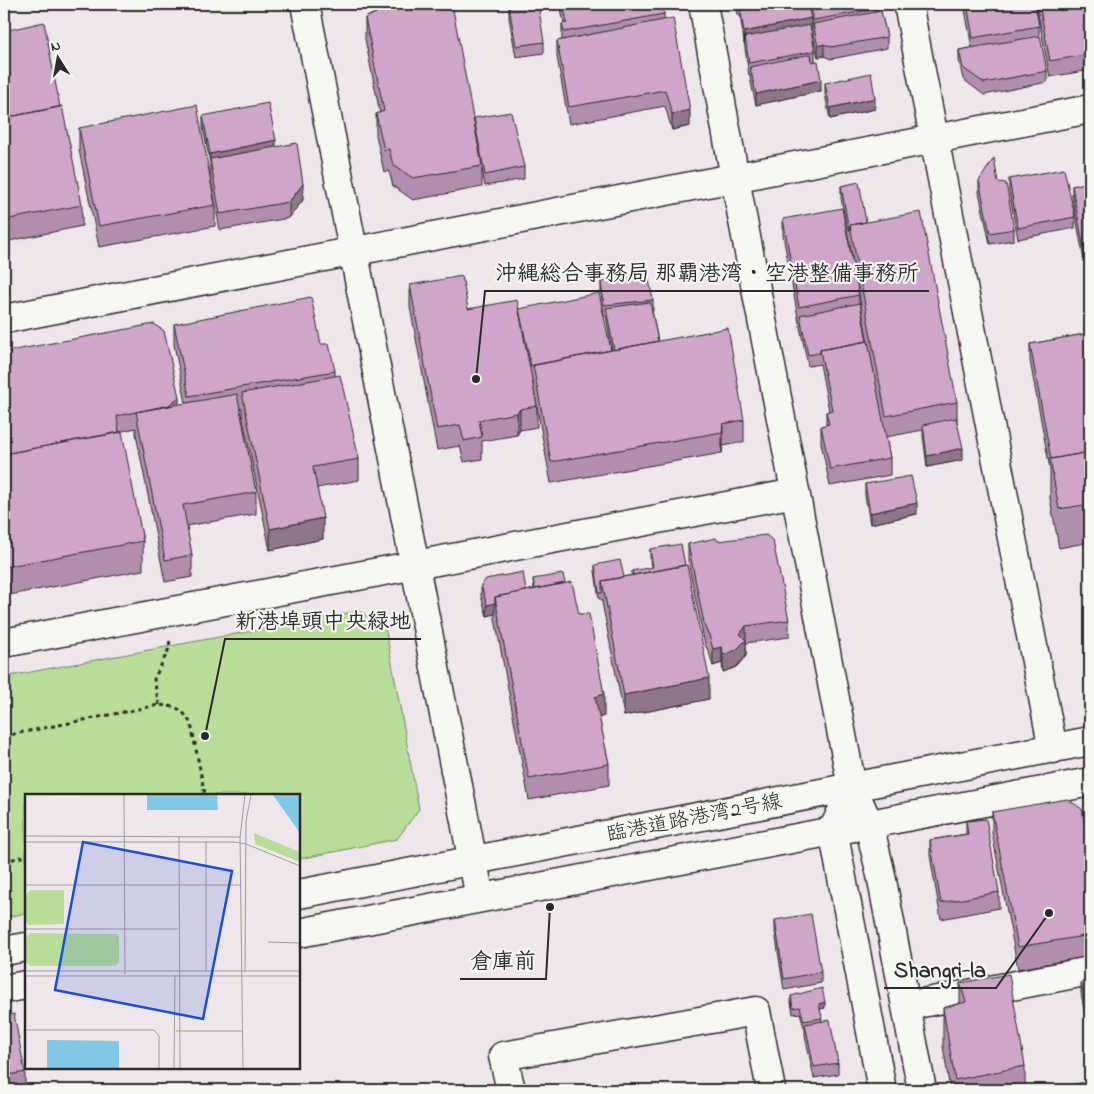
<svg xmlns="http://www.w3.org/2000/svg" width="1094" height="1094" font-family="'Indie Flower','Klee One',sans-serif">
  <style>
    .green { fill: #b7dd98; stroke: #718462 }
    .lines { fill: none; stroke-linecap: round; stroke-linejoin: round }
    .minor-casing { stroke: #2b2b2b; stroke-width: 31 }
    .path { stroke: #2b2b2b; stroke-width: 3; stroke-dasharray: 4 4; stroke-linecap: butt }
    .minor { stroke: #f6f6f2; stroke-width: 28 }
    .wall { fill: #b28eae; stroke: #2b2b2b }
    .shaded-wall { fill: #91748d; stroke: #2b2b2b }
    .building { fill: #cfa5ca; stroke: #2b2b2b }
    .labels { text-anchor: middle; stroke-width: 4.5; stroke-linejoin: round; paint-order: stroke }
    .street-label { font-size: 21px; fill: #2b2b2b; stroke: #f6f6f2 }
    .inset-road { fill: none; stroke: #a09b9e; stroke-width: 1 }
    .view { fill: #1d4ed8; fill-opacity: 0.15; stroke: #1d4ed8; stroke-width: 2.5 }
    .inset-edge { fill: none; stroke: #2b2b2b; stroke-width: 2.5 }
    .leader { fill: none; stroke: #2b2b2b; stroke-width: 2 }
    .callout-dot { fill: #2b2b2b; stroke: #f6f6f2; stroke-width: 2 }
    .callout-label { font-size: 22px; text-anchor: middle; font-weight: bold; fill: #2b2b2b; stroke: #f6f6f2; stroke-width: 4.5; stroke-linejoin: round; paint-order: stroke }
  </style>
  <rect width="100%" height="100%" fill="#eee6ea"/>
  <filter id="ink" filterUnits="userSpaceOnUse"><feTurbulence type="fractalNoise" baseFrequency=".02" numOctaves="2"/><feDisplacementMap in="SourceGraphic" scale="10" xChannelSelector="R" yChannelSelector="G"/><feConvolveMatrix kernelMatrix="1 2 1 2 8 2 1 2 1" color-interpolation-filters="sRGB"/></filter>
  <g filter="url(#ink)">
    <path class="green" d="M359,611L385,626L419,809L397,839L299,859V795H26V913L4,918V677Z"/>
    <g class="lines">
      <g class="minor-casing">
        <path id="minor" d="M305,4L480,898
          M703,4L742,216L852,787L869,824L881,875L922,1090
          M908,4L1053,749
          M4,319L1090,109
          M4,643L795,493
          M841,813L833,830L882,1090
          M299,894L1090,741
          M299,933L1090,782
          M4,951L26,947
          M4,989L26,985
          M906,1006L1090,971
          M511,1090L503,1056L756,1011L771,1090"/>
      </g>
      <path class="path" d="M159,705L154,679L168,651L170,640
        M4,736L159,705C176,706 182,708 191,724L205,795
        M4,861L26,856"/>
      <use href="#minor" class="minor"/>
    </g>
    <path class="wall" d="M375,4L474,123V118L524,167V179L485,186L482,169V187L413,200L393,186L389,171L384,172L376,135V114L380,113L365,39V18L375,13Z
      M560,4H662L664,14V20L690,126L672,130L665,106L569,124L557,57V41L562,40V24H564Z
      M736,4H808L811,28L815,51V62L821,91L756,105L750,78V74L749,75L740,15L738,16Z
      M809,4H881V12L887,37V48L831,59L824,56L818,57L813,35V28Z
      M964,4H1035L1039,26V36L1047,71V82L984,95L963,79L959,61V50L972,48Z
      M1036,4H1089L1090,10V70L1050,77Z
      M509,7L544,42V53L516,57L509,18Z
      M4,31L60,107L82,205V226L4,242Z
      M825,83L875,109L830,119L825,94Z
      M203,116L276,147L303,200L289,218L220,230L210,175V163L203,127Z
      M79,128L215,205V226L99,247L79,150Z
      M1009,179L1075,217V228L1018,239L1009,191Z
      M979,181L998,182L1014,229V240L990,244L979,192Z
      M1090,182V264L1085,265L1072,197V186Z
      M841,186L866,222L957,402V423L963,460L927,467L923,436V430L886,437L890,458V475L830,486L821,443V426L826,425V412L829,411L820,364L808,366L800,327V323H799L783,235V219L859,295V303L875,381L850,246V241H849L841,198Z
      M601,282L653,300V311H652L658,341L744,420V442L723,446L722,453L551,483L533,387V382H532L537,406V427L520,430L517,435L482,441V459L464,462L460,446L437,450L410,307V285L468,309L519,310L611,350H612L606,316H604L601,293Z
      M174,324L321,344L335,371V376L359,459V480L317,488L323,539L270,550L242,414V408L239,409L256,492V514L186,526L192,555V577L165,582L136,434V428L119,432L143,541V570L4,596V352L179,405L186,403L174,345Z
      M1090,333V542L1059,548L1050,498V469L1030,361V344Z
      M865,484L917,514L870,524L865,495Z
      M688,544L789,620V637L746,643V656L736,667L723,672L722,663L713,666L709,652L705,645L688,561Z
      M650,549L709,699L624,716L602,602V599H599L595,571V565L624,577L632,575V571L651,568L650,560Z
      M533,579L565,583L579,614L604,716L599,717L609,764V785L529,800L495,619V614L487,616L481,596V585L526,591L534,589Z
      M992,812L1090,849V956L1018,969L992,833Z
      M966,821L999,892V908L941,919L930,856V840L966,834Z
      M775,920L821,972V983L784,990L775,932Z
      M1090,980V1041L1081,993V982Z
      M960,983L1025,1066V1090H950L943,1046V1008L960,1003Z
      M791,996L825,1008L820,1009L822,1021L838,1063V1074L814,1078L805,1035V1027H804L800,1013L793,1014L791,1002Z
      M4,1016L25,1072V1089L17,1090H4Z"/>
    <path class="shaded-wall" d="M811,18V29L745,37L744,44V32Z
      M824,44V56L818,57V46Z
      M821,80V91L756,105V94Z
      M875,98V109L830,119V108Z
      M690,110V126L672,130V114Z
      M276,140V151L210,161V154Z
      M303,184V200L289,218V202Z
      M179,397V414L169,422V405Z
      M520,409V430L517,435V413Z
      M723,424V446L722,453V432Z
      M963,448V460L927,467V456Z
      M917,503V514L870,524V513Z
      M323,518V539L270,550V529Z
      M495,603V614L487,616V605Z
      M746,626V656L736,667L723,672V655Z
      M722,647V663L713,666V649Z
      M709,678V699L624,716V695Z
      M604,694V716L595,719V697Z
      M825,1002V1008L819,1009V1004Z"/>
    <path class="building" d="M375,4H452L482,166L413,178L393,165L389,149L384,150L376,114L384,111L365,18L376,13Z
      M528,4H538L544,42L516,46L509,7Z
      M563,4H662L664,14L564,32L562,24L567,23Z
      M757,4H808L811,18L744,32L740,7Z
      M811,4H881V8L814,20Z
      M967,4H1035L1039,26L973,38Z
      M1039,4H1089L1090,10V54L1050,61Z
      M881,11L887,37L831,47L824,44L818,46L813,24Z
      M673,18L690,110L672,114L665,90L569,107L557,41Z
      M44,22L60,107L4,118V31Z
      M810,25L815,51L749,63L745,37Z
      M1040,36L1047,71L984,83L963,68L959,50Z
      M811,54L812,62L818,61L821,80L756,94L750,67Z
      M871,73L875,98L830,108L825,83Z
      M268,103L276,140L210,154L203,116Z
      M197,105L215,205L99,226L79,128Z
      M62,106L82,205L4,220V118Z
      M511,112L524,167L485,175L474,118Z
      M297,143L303,184L289,202L220,214L210,159Z
      M994,158L998,182L1006,183L1014,229L990,233L979,181Z
      M1064,169L1075,217L1018,228L1009,179Z
      M859,182L866,222L850,225V230H849L841,186Z
      M1090,182V253L1085,254L1072,186Z
      M842,208L859,295L799,307L783,219Z
      M921,212L957,402L886,416L850,225Z
      M648,275L653,300L604,305L601,282Z
      M462,276L468,309L517,300L537,406L520,409L517,413L479,420L482,437L464,441L460,425L437,429L410,285Z
      M599,293L611,350L531,366L519,309Z
      M311,297L321,344H329L335,371L189,396L174,324Z
      M650,302L658,341L614,350L606,308Z
      M860,303L867,341L820,350V353L808,355L800,315Z
      M154,324L164,331L179,397L169,405L117,416L119,432L4,454V352Z
      M728,328L744,420L723,424L722,432L551,462L533,365Z
      M1090,333V452L1051,459L1030,344Z
      M868,341L890,458L830,469L821,426L829,424L826,412L832,410L820,350Z
      M340,375L359,459L313,467L323,518L270,529L242,393Z
      M237,394L256,492L183,505L192,555L165,560L136,412Z
      M956,418L963,448L927,456L923,425Z
      M122,432L143,541L4,567V454Z
      M1090,452V504L1059,509L1050,459Z
      M911,476L917,503L870,513L865,484Z
      M766,535L773,541L789,620L746,626L740,634L746,640L736,650L723,655L722,647L713,649L709,635L705,628L688,544L716,538L718,541Z
      M681,544L685,565L633,575L632,571L653,567L650,549Z
      M620,560L624,577L602,581V593H599L595,565Z
      M687,565L709,678L624,695L602,581Z
      M523,572L526,591L495,597V603L487,605L481,585L486,579Z
      M563,574L565,583L535,589L533,579Z
      M572,582L579,614H589L604,694L595,697L609,764L529,779L495,597Z
      M1067,799L1082,809L1090,849V935L1018,947L992,812Z
      M986,819L999,892L941,903L930,840L968,834L966,821Z
      M811,914L821,972L784,979L775,920Z
      M1009,974L1025,1066L955,1080L943,1008L966,1002L960,983Z
      M1090,980V1030L1081,982Z
      M822,988L825,1002L819,1004L822,1018L804,1021L800,1007L793,1008L791,996Z
      M14,1014L25,1072L4,1076V1016Z
      M830,1020L838,1063L814,1067L805,1024Z
      M1090,1081V1090H1062V1087Z"/>
  </g>
  <g class="labels">
    <g class="street-label">
      <text transform="translate(694 817) rotate(-11)" y="7">臨港道路港湾2号線</text>
    </g>
  </g>
  <g transform="translate(25 794)">
    <rect width="275" height="275" fill="#eee6ea"/>
    <path d="M229,39L275,58V68L230,50ZM5,96H39V130L4,131L1,128V101ZM5,139L91,140L94,143V168L90,172H5L1,168V144Z" fill="#b7dd98"/>
    <path d="M122,1H192L193,16H122ZM248,1H275V39ZM22,246L94,247V274H22Z" fill="#82c7e3"/>
    <path class="inset-road" d="M99,1L100,180M0,42L215,43M154,42L155,274M0,48H209L221,50L275,72M181,48V177M0,91H216M0,135H153M243,148L275,149M0,177H275M220,178L221,27L226,1M0,182H275M0,236H129L134,242V274M151,237H218M149,274L150,181M218,274L215,43L220,1"/>
    <path class="view" d="M58,48L207,77L178,225L30,196Z"/>
    <rect width="275" height="275" class="inset-edge"/>
  </g>
  <path class="leader" d="M476 379L485 291H929M205 736L225 639H421M550 907L546 979H460M1049 913L996 988H884"/>
  <g class="callout-dot">
    <circle cx="476" cy="379" r="5"/>
    <circle cx="205" cy="736" r="5"/>
    <circle cx="550" cy="907" r="5"/>
    <circle cx="1049" cy="913" r="5"/>
  </g>
  <g class="callout-label">
    <text x="707" y="280">沖縄総合事務局 那覇港湾・空港整備事務所</text>
    <text x="323" y="628">新港埠頭中央緑地</text>
    <text x="503" y="968">倉庫前</text>
    <text x="940" y="977">Shangri-la</text>
  </g>
  <rect width="1094" height="1094" fill="none" stroke="#f6f6f2" stroke-width="20"/>
  <rect x="10" y="10" width="1074" height="1074" fill="none" stroke="#2b2b2b" stroke-width="2" filter="url(#ink)"/>
  <g transform="translate(58 58) rotate(349)" stroke="#f6f6f2" stroke-width="4" paint-order="stroke">
  <path d="M0-4L9 19L0 12L-9 19Z" fill="#2b2b2b"/>
  <text y="-8" font-size="14" font-weight="bold" text-anchor="middle" fill="#2b2b2b">N</text>
  </g>
</svg>
